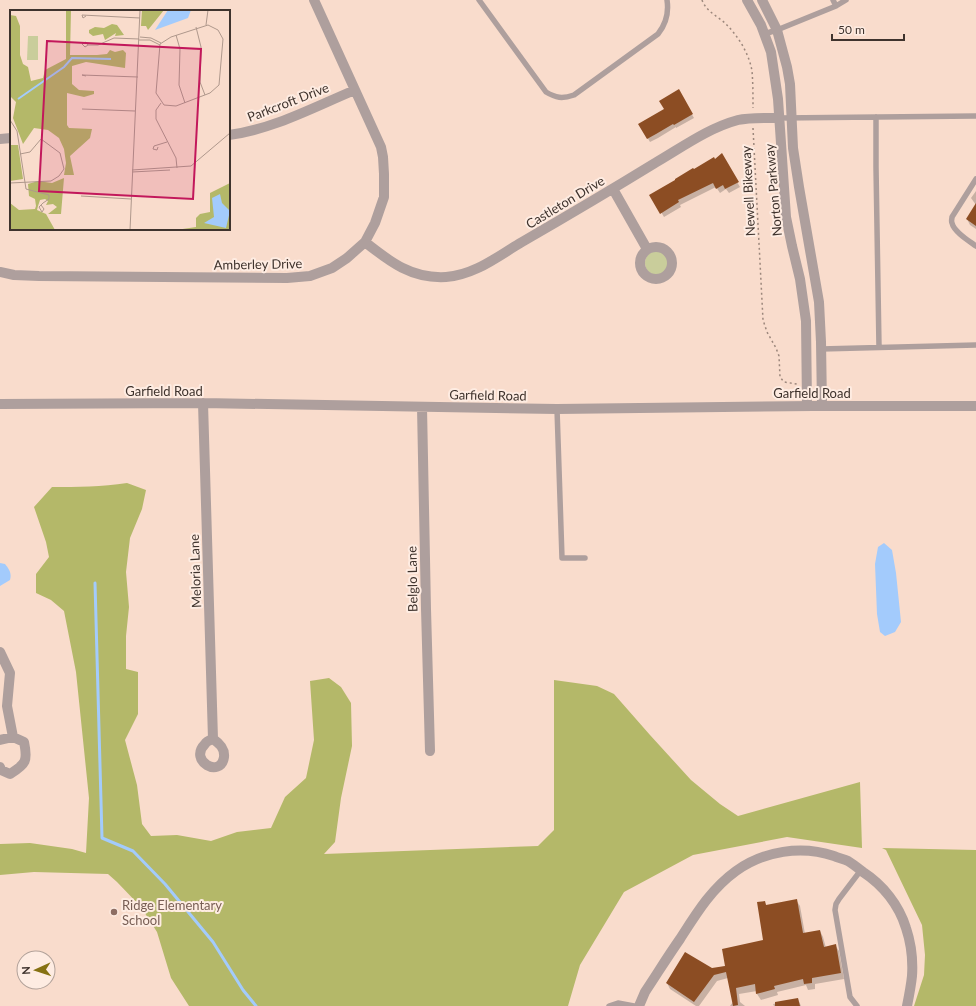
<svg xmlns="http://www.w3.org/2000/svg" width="976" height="1006" font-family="Lato,sans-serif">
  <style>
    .green { fill: #c9cd9b }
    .forest { fill: #b4b869 }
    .water { fill: #a3cbfc }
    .shadow { fill: #0003 }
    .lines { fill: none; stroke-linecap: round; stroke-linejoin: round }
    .stream { stroke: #a3cbfc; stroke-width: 3 }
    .building { fill: #8c4d23 }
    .path { stroke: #9c877c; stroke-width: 1.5; stroke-dasharray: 2 3; stroke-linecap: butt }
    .service { stroke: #ae9f9d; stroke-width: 5.5 }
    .minor { stroke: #ae9f9d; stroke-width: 10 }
    .education-dot { fill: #8d6e63; stroke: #feece2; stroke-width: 1.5 }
    .labels { text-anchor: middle; stroke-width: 4; stroke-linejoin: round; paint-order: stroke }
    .street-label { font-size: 13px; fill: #3f332d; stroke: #feece2 }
    .education-label { font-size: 13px; fill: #785e54; stroke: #feece2; text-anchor: start }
    .inset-river { fill: none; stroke: #a3cbfc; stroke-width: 2 }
    .inset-road { fill: none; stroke: #af988c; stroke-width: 1 }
    .view { fill: #c2185b; fill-opacity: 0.15; stroke: #c2185b; stroke-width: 2 }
    .inset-edge { fill: none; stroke: #3f332d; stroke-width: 2 }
  </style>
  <rect width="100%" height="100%" fill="#f9dccc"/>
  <path class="green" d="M645 263a12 12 0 1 1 24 0a12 12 0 1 1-24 0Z"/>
  <path class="forest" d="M127,483L146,490L142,509L130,538L126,572L129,607L126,636V669L138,672V714L125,740L137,785L142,824L151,836L177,835L211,841L237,832L271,828L285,797L306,778L314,740L310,681L329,678L341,687L351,703L352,746L341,798L335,842L324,854L538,846L554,830V680L597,686L614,694L650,735L691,780L720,804L738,816L860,782L862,848L787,837L693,855L624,892L580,965L568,1006H189L171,978L157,932L141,907L117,882L108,874L34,872L0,875V844L30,843L72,849L86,853L89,798L76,672L64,611L51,600L36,593V574L49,557L46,542L34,507L52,487C77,487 102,487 127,483Z
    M882,848L976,850V1006H914L924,975L925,955L922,925L886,850Z"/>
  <path class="water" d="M884,543L892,550L896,573L901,622L895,632L885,636L880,632L877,614L875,564L878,547Z
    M0,563L5,564C9,569 12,573 10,580L0,586Z"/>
  <path class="shadow" d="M678,91L694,118L676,128V127L658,138L650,142L640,125L666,109Z
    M721,155L740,187L729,193L726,189L720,193L716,187L680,205L681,207L664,217L651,195L693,170L714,160Z
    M976,191V205L971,198Z
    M976,205V229L970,225L967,219Z
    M796,900L800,906L805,934L820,931L823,937L826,948L835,945L839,951L844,979L815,984V989L808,990L806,985L777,992L778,995L761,1000L757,994V991L739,994L740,1002L745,1006H730L733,1002L728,978L717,981L699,1006H696L670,989L667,983L712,969L726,966L765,941L764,902L767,906Z
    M798,999L801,1006H774L773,1004Z"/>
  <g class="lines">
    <path class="stream" d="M95,583L102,838L133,851L165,884L213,942L243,990L256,1006"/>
  </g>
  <path class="building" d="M679,89L693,114L674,125L673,124L656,134L647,139L638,124L664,109L659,101Z
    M722,153L739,182L725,189L723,185L716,189L713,183L678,200L679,202L660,214L649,195L675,180V179L693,168L694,169L714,157L715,159Z
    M976,203V226L966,219Z
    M797,899L803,933L820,930L824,947L836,944L841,973L812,978V983L804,984L803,979L774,986L775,989L756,994L755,984L736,988L738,1005L733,1006L726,972L714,975L694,1002L666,983L685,952L712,968L725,966L722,949L763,940L757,902L765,901L766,905Z
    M798,998L800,1006H775V1002Z"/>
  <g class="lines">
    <path class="path" d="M702,0C706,11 717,16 725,23C738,36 749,53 752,71C753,83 753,96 753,108
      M753,128L763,320L767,332L776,348L779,356L780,377L784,382L797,384"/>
    <path class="service" d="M479,0L546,92C556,98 562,99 574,95L658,34C666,24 669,13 667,0
      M833,0L836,6
      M764,34L777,30L836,6L846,0
      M876,117V167L879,347
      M780,118L976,116
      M976,179L952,217C952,219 951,221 952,223C954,232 969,241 976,246
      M821,349L976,345
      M557,409L562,558H585
      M609,1006L618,1003L634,1006
      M857,1006L850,997L835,910L836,904L839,899L861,870"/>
    <path class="minor" d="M747,0L761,25L771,52L778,99L786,217L792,246L800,279L806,321L807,406
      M762,0L777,30L787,67L790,84L793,148L799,187L819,302L821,342L822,406
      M229,135C274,129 314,107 355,90
      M0,139L11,138
      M613,189L647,249
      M365,242C390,262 412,279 446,277C475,275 498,256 522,242C567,216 611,190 655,163C681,148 708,128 738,120C750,117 767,118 780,118
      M640 263a16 16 0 1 1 32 0a16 16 0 1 1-32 0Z
      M0,272L14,275L39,276L287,278L310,276L332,268L347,258L365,242L375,223L384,197V174L383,157L381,147L314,0
      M203,403L213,739C210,740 206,742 205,744C188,761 221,779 224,757C225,748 219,743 213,739
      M0,404L203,403L557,409L813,406H976
      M422,407L426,609L430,751
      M0,652L10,673L7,706L13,737
      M0,740L13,737L24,742C28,761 26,764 10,774L1,770L0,767
      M639,1006L645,992C657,974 668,956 680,939C696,914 711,889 736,871C764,851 801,845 834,856C838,858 844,859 848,861C853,864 858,868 863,872C883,885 899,905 906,928C911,943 913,961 912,976C911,986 909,996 907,1006"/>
  </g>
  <circle class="education-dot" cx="114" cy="912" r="4"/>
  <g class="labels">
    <g class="street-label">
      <text transform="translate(288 102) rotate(-21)" y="5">Parkcroft Drive</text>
      <text transform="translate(773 190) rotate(-95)" y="5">Norton Parkway</text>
      <text transform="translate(748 191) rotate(-93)" y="5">Newell Bikeway</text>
      <text transform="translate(565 202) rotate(-31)" y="5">Castleton Drive</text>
      <text transform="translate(258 264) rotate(-1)" y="5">Amberley Drive</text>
      <text x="164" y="396">Garfield Road</text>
      <text x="812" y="398">Garfield Road</text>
      <text transform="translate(488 395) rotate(1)" y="5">Garfield Road</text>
      <text transform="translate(195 571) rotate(-92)" y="5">Meloria Lane</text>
      <text transform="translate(412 579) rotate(-91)" y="5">Belglo Lane</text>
    </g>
    <g class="education-label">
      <text x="122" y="910">Ridge Elementary<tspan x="122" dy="15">School</tspan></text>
    </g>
  </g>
  <g transform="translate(10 10)">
    <rect width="220" height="220" fill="#f9dccc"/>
    <path d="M18,26H28V50H17Z" fill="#c9cd9b"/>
    <path d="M56,0H61L60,45H87L97,44L100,40L105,42L113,40L116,43L115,58L76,52L62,56V74L69,80L84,81V84L74,87L57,83V115L59,118L82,119L80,128L60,146L64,165H54L56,153L54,139L49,128L38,120L24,118L13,134L3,108L6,92L0,86V5L6,6L10,16V45L13,54L18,57L21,71L33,68L35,60L56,49ZM132,0H154L138,20L136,16H131ZM102,14L107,15L114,25L105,26L106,23L95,30L93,24L83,26L79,23V20L85,17L94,18ZM0,135H8L13,169L0,171ZM54,168L51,204H38L47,197L43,194L36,195L38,191L35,189L30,190L28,196L27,200L36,204L45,220H0V193L9,200L25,199L26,196L25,189L19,186L18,174L28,171L42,173ZM220,173V219L166,220L186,217V208L190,204L200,202V183Z" fill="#b4b869"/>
    <path d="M158,0H181L178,8L145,20ZM210,184L212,193L220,201L216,218L194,213L204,207L202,188Z" fill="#a3cbfc"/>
    <path class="inset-river" d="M8,89L54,57L62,48L101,49"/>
    <path class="inset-road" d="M76,6L73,8L72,5L130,8M196,15L198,0M198,15L208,20L213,29L209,75L200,83L166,96L154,95L146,83L150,34L161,27ZM186,17L191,37L190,72L195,85M166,25L170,39L169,75L175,93M130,27L141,28L151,33M129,30H140L150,35M78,35L75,37L72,34L76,32L78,35H88L104,28L129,29M76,66L72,65L128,67M151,93L146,100V109L166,148L167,158M72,99L125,101M0,110L7,121L16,179L39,185V189L33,193L29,197L32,202L34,199L31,195M148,137L147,140L143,139L144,136L157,132M122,160L181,156L220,123M122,162L160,160M0,173L41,171L49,166L54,159L50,143L31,129L20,142L10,144M71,186L121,189M120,220L130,0"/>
    <path class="view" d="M37,31L191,39L183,189L29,181Z"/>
    <rect width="220" height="220" class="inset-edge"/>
  </g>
  <g transform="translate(36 970) rotate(267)"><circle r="19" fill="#feece2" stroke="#b2a29a"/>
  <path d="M0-3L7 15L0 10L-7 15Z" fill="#867112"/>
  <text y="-6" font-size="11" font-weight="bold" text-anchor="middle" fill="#3f332d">N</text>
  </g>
  <path d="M832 34v6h72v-6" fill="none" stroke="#3f332d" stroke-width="2"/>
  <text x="838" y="34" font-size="12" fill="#3f332d" stroke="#feece2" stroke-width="3" paint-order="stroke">50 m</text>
</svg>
